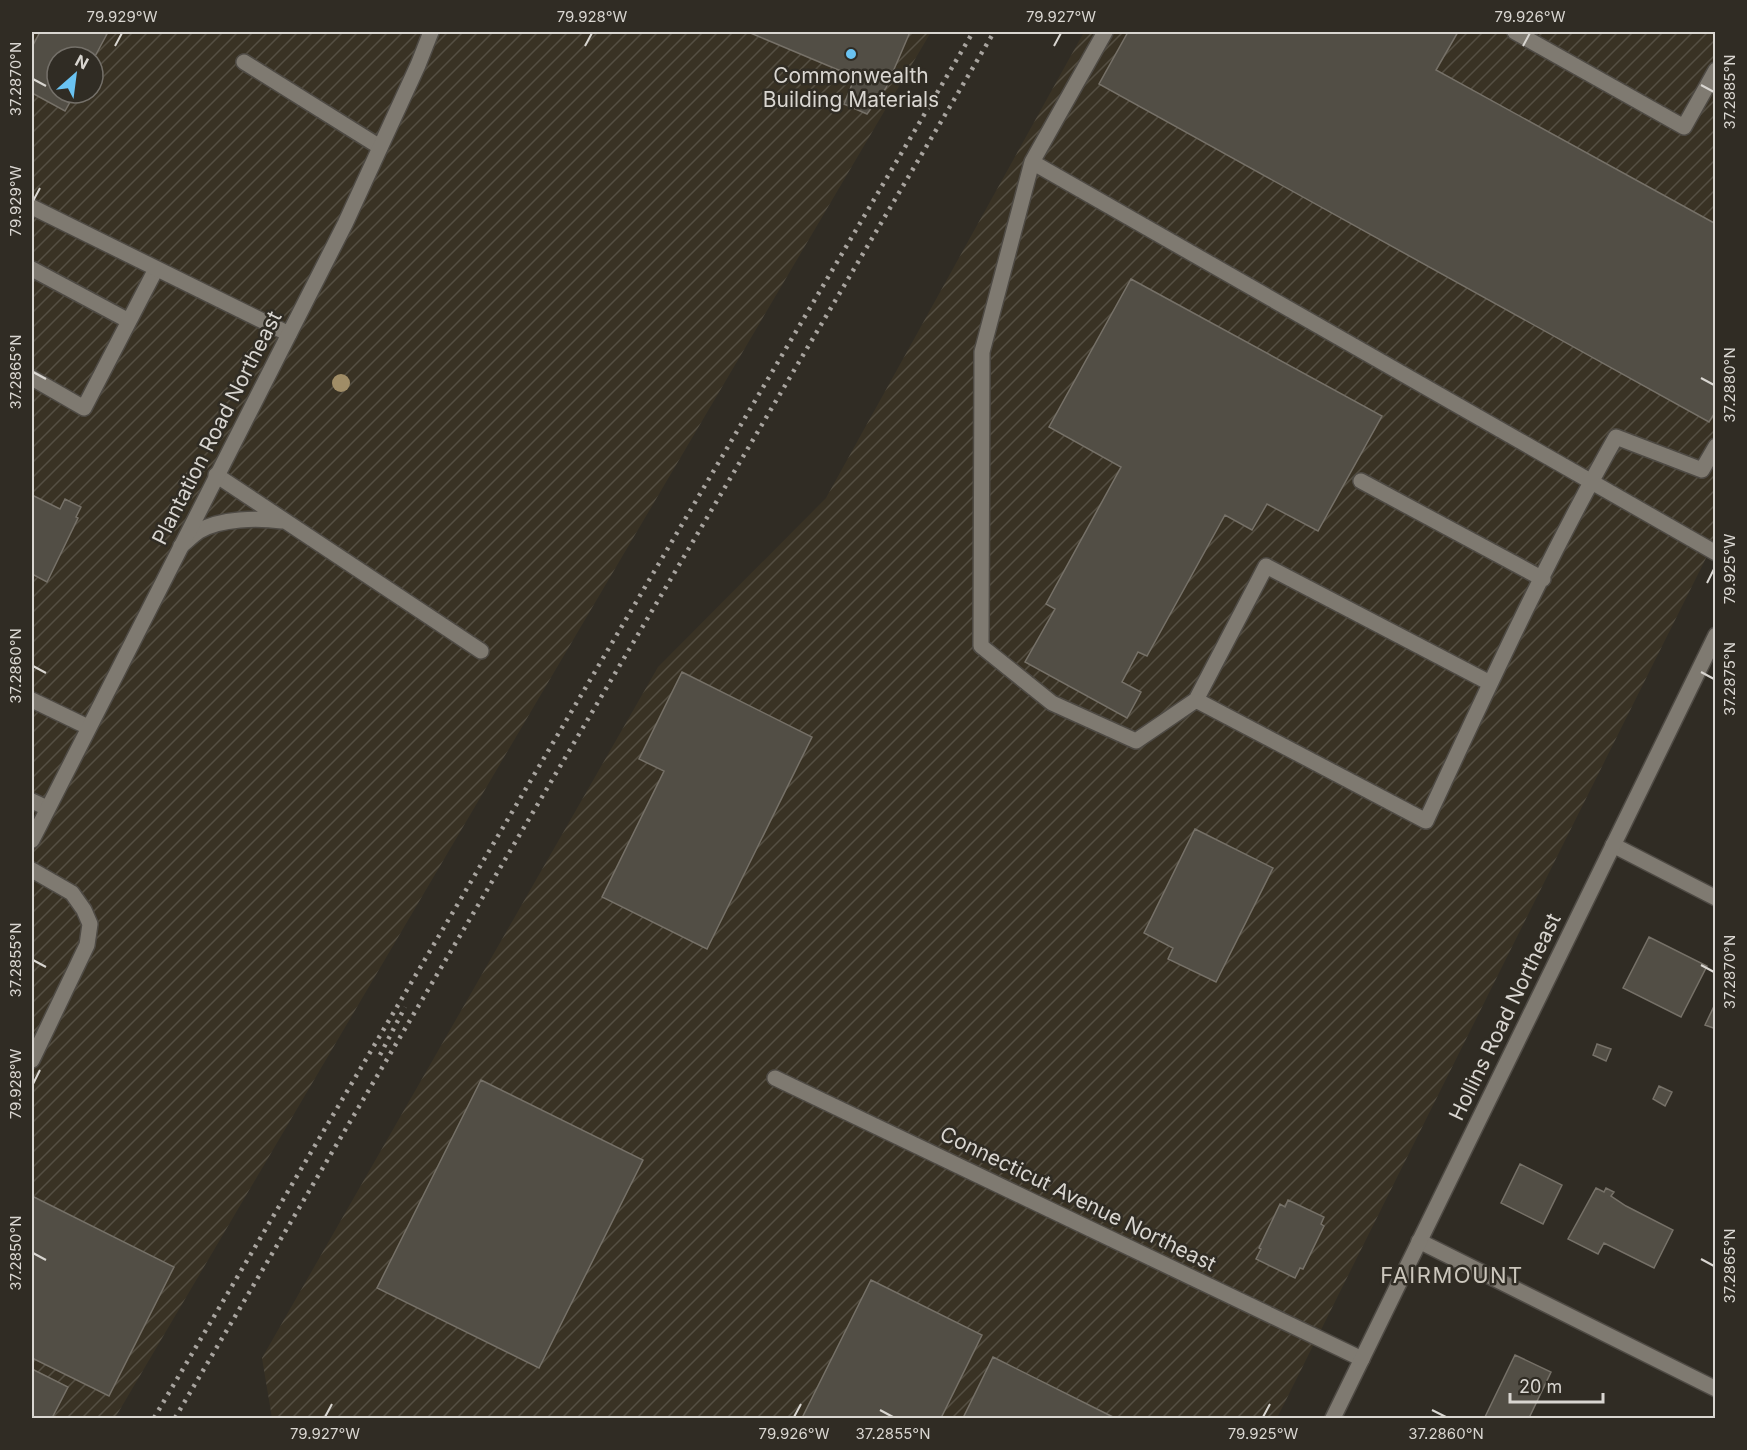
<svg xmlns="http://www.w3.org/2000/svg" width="1747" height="1450" font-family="Inter,sans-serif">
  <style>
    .industrial { fill: url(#industrial-furrows); fill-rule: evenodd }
    .building { fill: #524e45; stroke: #767168; stroke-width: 1.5 }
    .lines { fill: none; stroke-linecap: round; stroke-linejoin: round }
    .service-casing { stroke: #4e4a44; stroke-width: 18 }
    .minor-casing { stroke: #4e4a44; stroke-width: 18 }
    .tertiary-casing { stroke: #4e4a44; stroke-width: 18 }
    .secondary-casing { stroke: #4e4a44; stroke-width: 18 }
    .service { stroke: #7f7a71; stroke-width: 15 }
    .minor { stroke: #7f7a71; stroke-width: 15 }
    .tertiary { stroke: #7f7a71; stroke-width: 15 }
    .secondary { stroke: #7f7a71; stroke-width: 15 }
    .rail { stroke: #a8a49f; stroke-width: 4.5; stroke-dasharray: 3 6; stroke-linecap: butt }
    .tree { fill: #a08d67 }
    .ticks { fill: none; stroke: #d9d6d1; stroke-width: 2 }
    .poi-dot { fill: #6ac3f2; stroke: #302c24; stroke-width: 2 }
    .labels { text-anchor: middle; stroke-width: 5; stroke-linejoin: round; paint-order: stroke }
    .poi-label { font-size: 21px; fill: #d9d6d1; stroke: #302c24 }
    .street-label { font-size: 21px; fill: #d9d6d1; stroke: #302c24 }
    .neighbourhood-label { font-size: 22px; letter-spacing: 1.5px; fill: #cbc6bc; stroke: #302c24 }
    .neatline { fill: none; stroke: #d9d6d1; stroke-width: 2 }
    .ticks-label { font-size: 15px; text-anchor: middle; fill: #d9d6d1 }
  </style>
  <defs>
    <pattern id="industrial-furrows" width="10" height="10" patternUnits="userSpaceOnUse" patternTransform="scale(1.5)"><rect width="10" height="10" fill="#393224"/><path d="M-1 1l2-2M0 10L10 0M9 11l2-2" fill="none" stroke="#554f43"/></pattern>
  </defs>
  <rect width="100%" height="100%" fill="#302c24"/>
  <path class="industrial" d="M32,32H451L457,34L459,32H931L115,1418H32ZM57,57H93V93H57Z
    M1084,32H1715V540L1277,1418H272L262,1358L658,667L826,498Z"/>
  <path class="building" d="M40,32H102L107,34L93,60V57H57V93H75L65,111L32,93V47Z
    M748,32H910L886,88L867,114L844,104L855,77Z
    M1128,32H1458L1436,70L1716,224V411L1709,422L1099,84Z
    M1131,279L1382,416L1318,531L1267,504L1252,530L1225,515L1147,656L1138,652L1122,682L1141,692L1127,718L1025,662L1055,609L1046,604L1121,467L1049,427Z
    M32,495L60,509L65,499L81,507L76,517L78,518L47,582L32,574Z
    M682,672L812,737L707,949L602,897L664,771L639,759Z
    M1195,829L1273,868L1216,982L1168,959L1173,948L1144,933Z
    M1649,937L1707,966L1681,1017L1623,988Z
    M1716,1002V1029L1705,1025Z
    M1597,1044L1611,1049L1606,1061L1593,1055Z
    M481,1080L643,1160L539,1368L377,1288Z
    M1659,1086L1672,1092L1665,1106L1653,1099Z
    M1520,1164L1562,1185L1543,1224L1501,1203Z
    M1596,1188L1604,1192L1606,1188L1614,1192L1611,1196L1626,1206L1673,1230L1654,1268L1604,1243L1598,1254L1568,1239Z
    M32,1196L174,1267L109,1396L32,1358Z
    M1288,1200L1324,1217L1321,1224L1324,1226L1303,1269L1300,1268L1295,1278L1256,1259L1261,1249L1259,1248L1280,1204L1285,1207Z
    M871,1280L982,1335L941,1418H802Z
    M1515,1355L1551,1372L1529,1418H1489L1485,1417Z
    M993,1357L1115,1418H963Z
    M32,1369L68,1387L52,1418H32Z"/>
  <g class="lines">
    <g class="service-casing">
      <path id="service" d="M1515,32L1684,127L1716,70
        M244,62L380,147
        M1032,162L1105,32
        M32,269L129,321
        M32,378L84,408L156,269
        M1716,446L1702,470L1616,437C1546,561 1486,692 1426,821L1196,700L1136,741L1052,703L981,646L982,352L1032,162L1716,553
        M216,475L481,651
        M1361,481L1543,579
        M181,546C187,541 193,535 199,531C221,518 258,518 282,521
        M1196,700L1266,566L1490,683
        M32,801L47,808
        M32,870L72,893L84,910L90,924L87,945L32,1060"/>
    </g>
    <g class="minor-casing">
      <path id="minor" d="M32,207L289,334
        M32,700L88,727
        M1613,845L1716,898
        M775,1078L1362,1359
        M1419,1241L1716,1389"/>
    </g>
    <g class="tertiary-casing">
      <path id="tertiary" d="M32,840L345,224L418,65L431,32"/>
    </g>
    <g class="secondary-casing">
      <path id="secondary" d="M1333,1418L1716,635"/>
    </g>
    <use href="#service" class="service"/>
    <use href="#minor" class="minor"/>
    <use href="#tertiary" class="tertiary"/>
    <use href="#secondary" class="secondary"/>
    <path class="rail" d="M380,1055L405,1007
      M154,1418L973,32
      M175,1418L994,32"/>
  </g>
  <circle class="tree" cx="341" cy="383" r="9"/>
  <path class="ticks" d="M115,46L122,33M585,46L592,33M1054,46L1061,33M1523,46L1530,33M33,79L46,86M1701,85L1714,92M33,201L40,188M33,372L46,379M1701,378L1714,385M1707,583L1714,569M33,666L46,673M1701,672L1714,679M33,960L46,967M1701,965L1714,972M33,1084L40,1070M33,1253L46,1260M1701,1259L1714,1266M880,1410L893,1417M1432,1410L1446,1417M325,1417L332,1404M794,1417L801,1404M1263,1417L1270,1404"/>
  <circle class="poi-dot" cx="851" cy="54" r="6"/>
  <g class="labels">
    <g class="poi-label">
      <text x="851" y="83">Commonwealth<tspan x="851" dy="24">Building Materials</tspan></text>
    </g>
    <g class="street-label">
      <text transform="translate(217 428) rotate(-63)" y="7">Plantation Road Northeast</text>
      <text transform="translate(1505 1017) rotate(-64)" y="7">Hollins Road Northeast</text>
      <text transform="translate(1078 1199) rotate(26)" y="7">Connecticut Avenue Northeast</text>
    </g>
    <g class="neighbourhood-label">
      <text x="1452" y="1283">FAIRMOUNT</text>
    </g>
  </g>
  <rect width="1747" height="1450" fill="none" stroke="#302c24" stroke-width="66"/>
  <g transform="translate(75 75) rotate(28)"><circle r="28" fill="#302c24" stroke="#747069" stroke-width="1.5"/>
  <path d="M0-4.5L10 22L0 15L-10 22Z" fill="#6ac3f2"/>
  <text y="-9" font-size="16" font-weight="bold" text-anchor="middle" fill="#d9d6d1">N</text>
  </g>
  <path d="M1510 1393v9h93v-9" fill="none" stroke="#d9d6d1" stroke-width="3"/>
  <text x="1519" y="1393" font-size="18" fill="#d9d6d1" stroke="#302c24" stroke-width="4.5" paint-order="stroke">20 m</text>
  <rect x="33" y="33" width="1681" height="1384" class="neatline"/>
  <g class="ticks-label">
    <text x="122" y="22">79.929°W</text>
    <text x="592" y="22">79.928°W</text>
    <text x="1061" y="22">79.927°W</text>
    <text x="1530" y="22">79.926°W</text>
    <text transform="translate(16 79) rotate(-90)" y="5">37.2870°N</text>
    <text transform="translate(1730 92) rotate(-90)" y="5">37.2885°N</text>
    <text transform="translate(16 201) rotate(-90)" y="5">79.929°W</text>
    <text transform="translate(16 372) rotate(-90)" y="5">37.2865°N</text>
    <text transform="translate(1730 385) rotate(-90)" y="5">37.2880°N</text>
    <text transform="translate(1730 569) rotate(-90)" y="5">79.925°W</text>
    <text transform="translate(16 666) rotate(-90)" y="5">37.2860°N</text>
    <text transform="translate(1730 679) rotate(-90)" y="5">37.2875°N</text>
    <text transform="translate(16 960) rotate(-90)" y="5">37.2855°N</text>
    <text transform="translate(1730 972) rotate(-90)" y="5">37.2870°N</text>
    <text transform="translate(16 1084) rotate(-90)" y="5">79.928°W</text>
    <text transform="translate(16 1253) rotate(-90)" y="5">37.2850°N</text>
    <text transform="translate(1730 1266) rotate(-90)" y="5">37.2865°N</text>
    <text x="325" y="1439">79.927°W</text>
    <text x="794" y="1439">79.926°W</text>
    <text x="893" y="1439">37.2855°N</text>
    <text x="1263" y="1439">79.925°W</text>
    <text x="1446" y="1439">37.2860°N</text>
  </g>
</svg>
